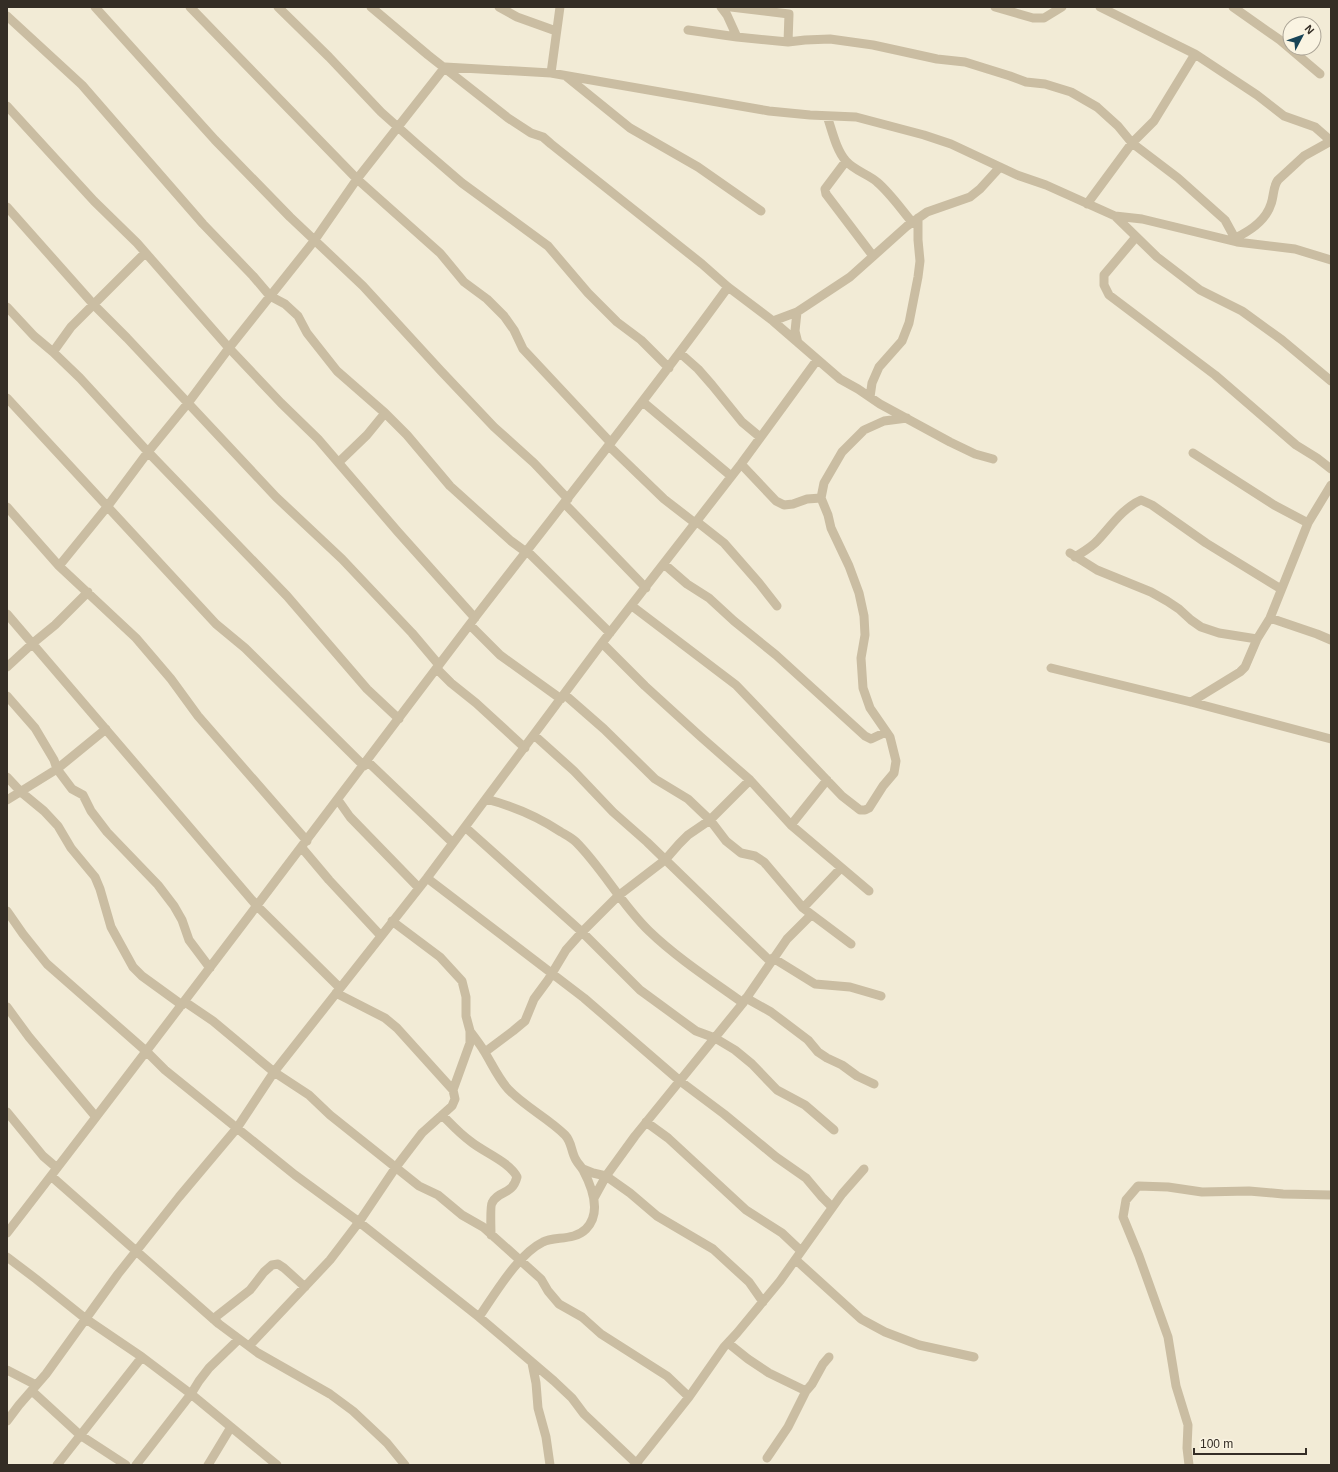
<svg xmlns="http://www.w3.org/2000/svg" width="1338" height="1472" font-family="Arial,sans-serif">
  <style>
    .lines { fill: none; stroke-linecap: round; stroke-linejoin: round }
    .minor { stroke: #cabda2; stroke-width: 9 }
  </style>
  <rect width="100%" height="100%" fill="#f2ebd6"/>
  <g class="lines">
    <path class="minor" d="M95,7L215,140L290,217L363,286L441,371L494,427L534,463L568,499
      M190,7L357,179L440,253L464,282L487,299L504,316L514,330L523,349L611,443
      M278,7L329,57L381,112L418,145L462,183L548,246L588,293L617,322L641,340L669,368
      M371,7L428,55L508,118L531,133L543,137L551,144L702,264L728,287L773,321L840,379L858,389L880,404L950,442L975,454L993,459
      M499,7L517,17L556,31
      M721,7L727,15L737,37
      M731,7L789,14L788,42
      M995,7L1033,18H1044L1062,7
      M1100,7L1195,54L1257,95L1284,116L1315,127L1331,141
      M1233,7L1280,40L1320,74
      M7,16L82,85L203,224L253,276L270,296L285,304L298,316L307,333L337,371L385,413L407,435L450,486L511,541L526,552
      M688,30L737,37L788,42L805,40L830,39L873,45L937,59L965,62L1010,76L1026,82L1045,84L1071,92L1097,107L1118,126L1132,143L1178,178L1225,220L1237,242
      M445,67L551,73L769,111L810,115L856,117L924,135L951,144L1017,175L1046,185L1115,216L1142,219L1237,242L1295,249L1331,260
      M551,73L560,7
      M567,77L630,128L698,167L761,211
      M7,106L94,201L137,243L229,348L281,403L318,439L398,532L475,618
      M827,116C832,130 836,150 846,161C855,171 868,174 877,182C890,193 901,209 912,222
      M846,161L825,189L826,194L873,256
      M1087,204L1132,143L1154,121L1195,54
      M7,207L94,305L127,338L276,497L342,559L412,633L439,665
      M1115,216L1157,257L1200,290L1242,311L1282,340L1331,381
      M1136,237L1104,275V285L1109,295L1215,375L1296,445L1317,458L1331,469
      M1235,238C1250,231 1266,220 1271,204C1274,196 1273,186 1278,180L1304,156L1331,141
      M7,307L34,336L53,352L80,378L148,452L287,596L367,689L399,719
      M797,312L795,331L798,343
      M773,321L797,312L850,277L907,226L927,212L970,197L980,189L1000,167
      M53,352L71,327L145,253
      M680,353L698,369L712,385L742,422L760,437
      M870,397L872,383L879,367L902,341L909,323L918,277L920,261L918,240V218
      M7,398L216,624L245,648L364,766
      M643,402L731,476
      M609,446L664,499L695,523
      M1193,453L1274,505L1308,523
      M339,462L367,435L385,413
      M741,464L776,501L784,505L793,504L807,499L821,498
      M564,503L646,588
      M7,507L59,566
      M696,521L724,543L759,583L777,606
      M527,551L610,633
      M1070,553L1097,570L1151,592L1167,601L1179,609L1191,620L1201,627L1219,633L1257,639
      M1075,557C1083,552 1092,547 1098,540C1111,526 1123,508 1141,500L1152,505L1206,543L1281,589
      M664,564L687,584L709,598L734,621L776,655L865,736L871,739L886,732
      M632,606L736,685L842,796L860,810H865L869,808L883,786L894,773L896,761L890,737L870,708L863,688L861,658L865,635L864,616L859,593L849,566L831,528L828,515L821,498L824,483L842,452L864,430L884,421L907,418
      M7,614L257,906L340,988
      M1270,618L1317,634L1331,640
      M470,625L500,655L561,699
      M602,643L645,686L701,737L750,780L791,825L869,891
      M7,667L33,643L55,625L88,592
      M1051,668L1191,702L1331,739
      M437,669L451,683L476,703L525,748
      M564,694L604,729L655,779L688,799L710,820L726,841L741,853L755,856L764,862L803,908L851,944
      M7,696L35,728L54,760L57,769L72,789L83,795L91,811L107,832L158,885L174,906L182,920L189,940L210,968
      M1191,702L1240,672L1245,667L1257,639L1270,618L1308,523L1331,485
      M534,735L574,771L613,812L647,842L771,962
      M367,761L453,843
      M7,777L21,792L44,811L58,826L71,848L95,877L100,889L111,927L133,967L142,976L182,1005
      M486,799C513,806 537,816 561,832C566,835 572,838 576,842C603,869 621,904 649,931C677,958 711,980 743,1003
      M7,800L57,769L106,729
      M338,800L350,817L419,888
      M791,825L827,780
      M465,827L582,932L640,990L696,1031L715,1038L735,1050L752,1064L777,1090L805,1105L834,1130
      M307,841L198,716L171,679L136,638L59,566L107,507L148,452L188,403L229,348L314,241L357,179L445,67
      M302,848L329,880L381,936
      M427,878L584,998L680,1081L724,1114L776,1157L806,1178L822,1197L832,1207
      M803,908L841,868
      M7,911L23,934L47,964L147,1052L165,1070L295,1175L359,1222L479,1317L554,1381L572,1398L584,1414L638,1465
      M773,958L815,984L850,987L881,996
      M336,993L385,1018L397,1028L453,1090
      M746,998L771,1012L808,1040L818,1052L827,1058L842,1065L857,1076L874,1084
      M185,1002L213,1021L274,1072L309,1095L330,1115L419,1186L438,1195L462,1215L483,1227L541,1279L548,1291L559,1304L582,1317L601,1334L667,1376L689,1397
      M7,1007L29,1037L96,1117
      M470,1031C475,1038 480,1044 484,1051C492,1064 498,1078 508,1089C525,1107 548,1118 565,1135C572,1142 571,1152 576,1160C578,1164 581,1166 583,1170C592,1187 602,1213 586,1229C574,1241 554,1236 543,1242C518,1254 495,1294 479,1317
      M485,1052L513,1031L525,1021L534,999L548,980L566,950L582,932L618,896L665,860L679,844L688,835L710,820L750,780
      M7,1112L43,1156L57,1168
      M442,1115C451,1124 460,1134 470,1141C483,1152 510,1162 517,1177C512,1196 498,1190 492,1203C490,1206 491,1229 491,1235
      M646,1122L668,1138L746,1210L782,1233L801,1251
      M583,1169L593,1173L606,1176L630,1193L657,1216L713,1249L749,1282L763,1302
      M51,1176L219,1324L258,1353L330,1394L353,1411L387,1443L405,1465
      M594,1198L606,1176L635,1136L743,1003L787,939L811,915
      M7,1233C163,1031 316,827 470,624C556,512 645,402 728,287
      M7,1257L36,1279L86,1319L142,1357L191,1394L277,1465
      M796,1260L861,1319L885,1332L919,1345L974,1357
      M213,1319L250,1290L264,1272L272,1265L278,1264L284,1268L305,1287
      M728,1343L748,1359L769,1373L806,1391
      M249,1346L330,1260L359,1222L396,1167L422,1133L452,1106L455,1099L453,1090L470,1043V1031L466,1016V997L462,981L440,957L392,921
      M532,1363L536,1383L538,1408L546,1437L550,1465
      M7,1370L36,1385
      M32,1391L80,1435L126,1465
      M7,1421L19,1405L46,1374L118,1274L179,1197L237,1128L274,1072L427,878L602,643L741,464L817,360
      M767,1458L788,1427L806,1391L812,1384L823,1364L829,1357
      M57,1465L142,1357
      M136,1465L191,1394L199,1381L209,1368L239,1339
      M208,1465L231,1427
      M635,1465L689,1397L724,1347L737,1333L780,1281L842,1194L864,1169
      M1189,1465L1187,1448L1188,1425L1176,1386L1168,1337L1139,1256L1123,1217L1126,1200L1138,1186L1168,1187L1202,1192L1249,1191L1283,1194L1331,1195"/>
  </g>
  <rect width="1338" height="1472" fill="none" stroke="#342d25" stroke-width="16"/>
  <g transform="translate(1302 36) rotate(49)"><circle r="19" fill="#faf4e2" stroke="#aba496"/>
  <path d="M0-3L7 15L0 10L-7 15Z" fill="#184457"/>
  <text y="-6" font-size="11" font-weight="bold" text-anchor="middle" fill="#342d25">N</text>
  </g>
  <path d="M1194 1448v6h112v-6" fill="none" stroke="#342d25" stroke-width="2"/>
  <text x="1200" y="1448" font-size="12" fill="#342d25" stroke="#faf4e2" stroke-width="3" paint-order="stroke">100 m</text>
</svg>
